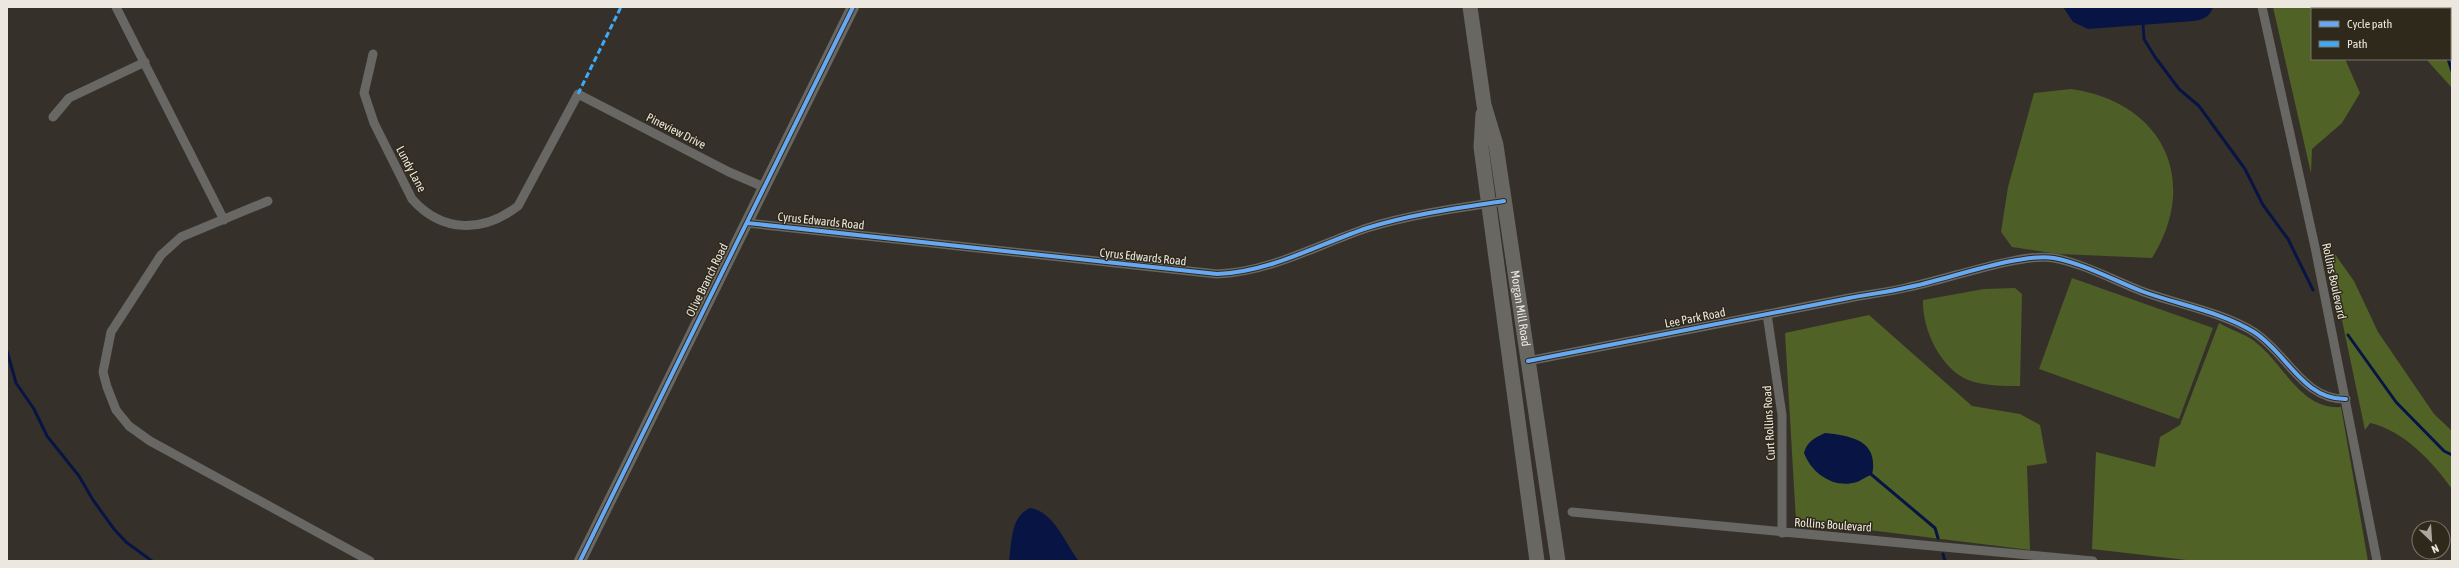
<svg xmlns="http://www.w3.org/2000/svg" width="2459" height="568" font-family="'Asap Condensed',sans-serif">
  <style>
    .green { fill: #4d5e27 }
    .forest { fill: #506225 }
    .water { fill: #081544 }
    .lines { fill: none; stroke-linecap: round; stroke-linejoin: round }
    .stream { stroke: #081544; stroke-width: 3 }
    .minor { stroke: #686763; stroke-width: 9 }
    .tertiary { stroke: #686763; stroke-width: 12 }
    .primary { stroke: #696761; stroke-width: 15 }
    .quiet { stroke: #3fa9f5; stroke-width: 3; stroke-dasharray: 6 3; stroke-linecap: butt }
    .cycleway-casing { stroke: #2f291b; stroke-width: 6 }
    .cycleway { stroke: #66a8f1; stroke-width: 4 }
    .labels { text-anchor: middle; stroke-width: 3; stroke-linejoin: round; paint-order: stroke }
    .street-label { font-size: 12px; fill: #ece8df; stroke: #2f291b }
  </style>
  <rect width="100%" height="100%" fill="#35312a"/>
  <path class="green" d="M2071,89C2162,102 2201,179 2152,258L2059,254L2012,247L2001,232L2008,187L2034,93Z
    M2072,278L2213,328L2179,419L2039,369Z
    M2015,288L2022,294L2020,386C2003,386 1984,386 1968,380C1940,368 1922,329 1923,300L1984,289Z"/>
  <path class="forest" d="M2273,7H2332L2333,9H2312V59H2345L2360,93L2342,123L2312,149L2311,173Z
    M2405,7H2452V88L2426,59H2450V9H2406Z
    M2334,253L2354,281L2378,332L2434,414L2452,431V489C2433,462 2403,430 2370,423L2365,430L2329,258Z
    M1869,315L1972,406L2020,414L2040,425L2047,463L2027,466L2030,550L1796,521L1785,333Z
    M2219,323C2231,330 2249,335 2259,345C2285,367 2302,410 2341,407L2368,561H2195L2092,549L2096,452L2155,467L2160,437L2180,425Z"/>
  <path class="water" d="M2063,7H2213C2209,17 2205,19 2194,21L2088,29L2073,22Z
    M1825,433C1853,436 1879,441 1872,475C1866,476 1862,480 1857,482C1834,489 1812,474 1804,453C1807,441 1815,438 1825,433Z
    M1030,508C1054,511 1065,544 1079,561H1009C1012,542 1010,517 1030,508Z"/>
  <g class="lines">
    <path class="stream" d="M2434,7L2435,9
      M2139,22L2143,24L2144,39L2155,57L2179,89L2199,106L2245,169L2263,205L2288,239L2313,290
      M2448,59L2452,71
      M2348,335L2396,402L2444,451L2452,455
      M7,351L16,383L34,409L47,436L79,476L93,500L114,529L126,542L152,561
      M1872,475L1935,528L1938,538
      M1943,554L1945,561"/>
    <path class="minor" d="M116,7L224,220
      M2262,7L2315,247L2377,561
      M373,54L364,93L374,123L412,199C442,233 483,233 518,206L578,94L729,172L764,187
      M53,117L69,98L145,62
      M268,201L181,237L161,255L111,332L103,372L107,387L116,410L129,426L150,441L370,561
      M747,223L1217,274C1270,272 1317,245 1367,228C1412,214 1458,208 1504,201
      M1767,314L1782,415V533
      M1528,361C1635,339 1742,318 1849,298C1869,294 1890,292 1909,287C1946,280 2021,252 2054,258C2085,264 2115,281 2144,292C2180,305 2222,312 2254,332C2287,353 2303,400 2346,399
      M1572,512L2093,561"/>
    <path class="tertiary" d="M580,561L853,7"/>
    <g class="primary">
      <path id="s1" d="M1470,7L1484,105L1496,145L1558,561"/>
      <path d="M1483,114L1481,147L1537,561"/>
    </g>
    <path class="quiet" d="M578,94L621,7"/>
    <g class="cycleway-casing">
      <path id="cycleway" d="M747,223L1217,274C1270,272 1317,245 1367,228C1412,214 1458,208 1504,201
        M1528,361C1635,339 1742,318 1849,298C1869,294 1890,292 1909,287C1946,280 2021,252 2054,258C2085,264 2115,281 2144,292C2180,305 2222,312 2254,332C2287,353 2303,400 2346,399
        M580,561L853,7"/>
    </g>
    <use href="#cycleway" class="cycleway"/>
  </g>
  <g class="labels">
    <g class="street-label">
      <text transform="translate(676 131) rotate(27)" y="4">Pineview Drive</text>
      <text transform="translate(411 169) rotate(62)" y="4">Lundy Lane</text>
      <text transform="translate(821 221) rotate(6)" y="4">Cyrus Edwards Road</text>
      <text transform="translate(1143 257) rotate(6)" y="4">Cyrus Edwards Road</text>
      <text transform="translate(707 280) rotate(-64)" y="4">Olive Branch Road</text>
      <text transform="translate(2334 281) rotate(78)" y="4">Rollins Boulevard</text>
      <text dy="4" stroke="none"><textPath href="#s1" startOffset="306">Morgan Mill Road</textPath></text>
      <text transform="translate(1695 318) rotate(-11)" y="4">Lee Park Road</text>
      <text transform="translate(1769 423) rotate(-93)" y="4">Curt Rollins Road</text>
      <text transform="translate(1833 525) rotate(4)" y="4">Rollins Boulevard</text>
    </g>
  </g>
  <rect width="2459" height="568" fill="none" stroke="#ece8df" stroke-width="16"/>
  <rect x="2311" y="8" width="140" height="52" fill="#2f291b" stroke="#7b7569"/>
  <rect x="2319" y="21" width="20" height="6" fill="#66a8f1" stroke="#7b7569"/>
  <text x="2347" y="28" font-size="12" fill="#ece8df">Cycle path</text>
  <rect x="2319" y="41" width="20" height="6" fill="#3fa9f5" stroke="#7b7569"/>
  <text x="2347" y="48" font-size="12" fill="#ece8df">Path</text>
  <g transform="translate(2431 540) rotate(155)"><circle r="19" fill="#2f291b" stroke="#7b7569"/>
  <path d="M0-3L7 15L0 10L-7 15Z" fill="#aca8a0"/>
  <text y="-6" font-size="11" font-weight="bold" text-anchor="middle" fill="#ece8df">N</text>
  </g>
</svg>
